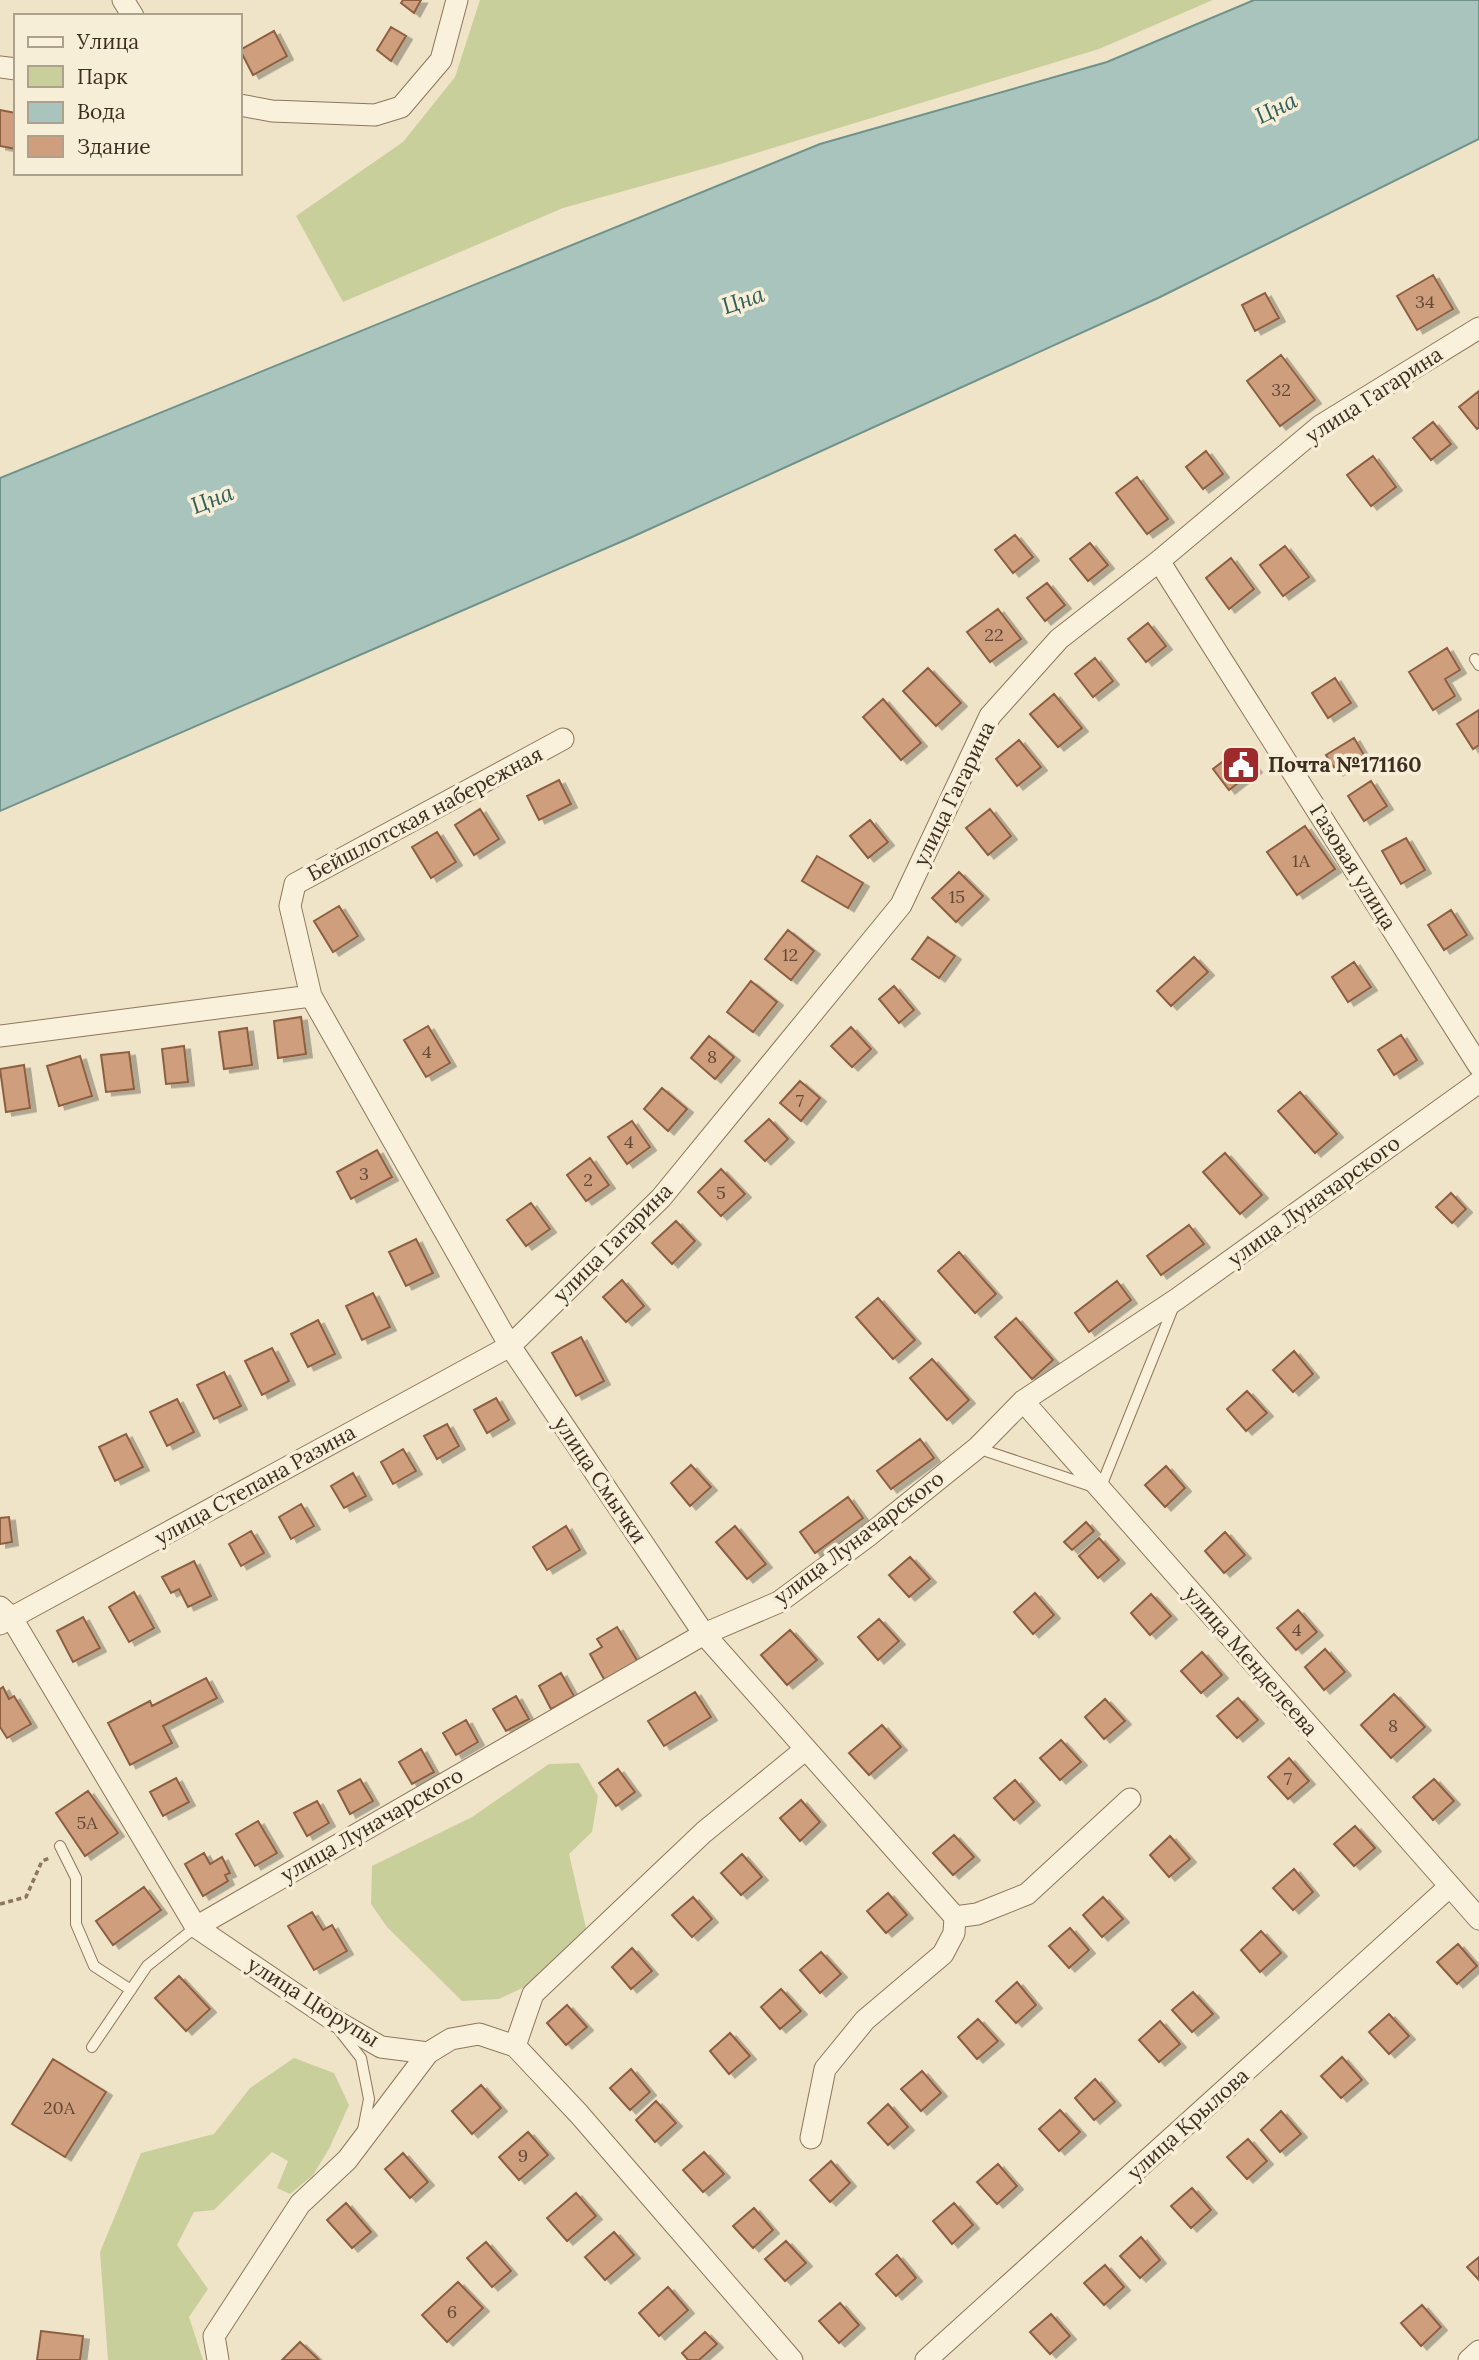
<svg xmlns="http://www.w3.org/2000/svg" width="1479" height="2360" font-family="Lora,serif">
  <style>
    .green { fill: #c9cf9b }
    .water { fill: #a9c4bc; stroke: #6f938a; stroke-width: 2 }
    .building { fill: #cf9f7d; stroke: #8d5f41; stroke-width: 2; filter: url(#shadow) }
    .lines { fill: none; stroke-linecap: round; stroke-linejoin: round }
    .service-casing { stroke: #8d765c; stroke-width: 12 }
    .minor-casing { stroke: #8d765c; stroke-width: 23 }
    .path { stroke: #8d765c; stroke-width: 3.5; stroke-dasharray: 5 3.5; stroke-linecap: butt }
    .service { stroke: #faf1dc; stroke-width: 10 }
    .minor { stroke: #faf1dc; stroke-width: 21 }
    .labels { text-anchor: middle; stroke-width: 7; stroke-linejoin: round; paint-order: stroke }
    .number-label { font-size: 18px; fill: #624a37 }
    .street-label { font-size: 21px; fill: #3d2e20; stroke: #f7eed8 }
    .poi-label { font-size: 21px; font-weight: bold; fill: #3d2e20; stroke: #f7eed8; text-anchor: start }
    .water-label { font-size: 23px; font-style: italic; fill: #2f5d5a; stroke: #f7eed8 }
  </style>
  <defs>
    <filter id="shadow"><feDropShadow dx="6" dy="3.5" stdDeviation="0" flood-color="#0004"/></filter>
  </defs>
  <rect width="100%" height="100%" fill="#f0e4c8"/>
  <path class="green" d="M480,0H1213L1099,49L717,165L563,208L343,302L296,216L403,142L455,77Z
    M579,1763L598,1796L592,1832L569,1854L586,1928L529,1985L499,1999L462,2001L387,1927L371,1904L372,1866L472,1817L549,1764Z
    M294,2058L334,2073L349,2105L329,2149L313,2175L290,2194L277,2188L288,2161L272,2152L214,2210L194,2212L177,2245L208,2289L189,2317L203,2360H108L100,2252L141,2153L214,2134L250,2088Z"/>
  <path class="water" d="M1254,0H1479V139L1158,298L632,537L0,811V478L820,144L1107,62Z"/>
  <path class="building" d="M403,0H421L414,13L401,3Z
    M391,27L406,36L391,61L377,50Z
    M274,31L287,56L253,75L240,50Z
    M0,110L16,113V149L0,146Z
    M1433,275L1453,309L1417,330L1397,296Z
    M1265,293L1279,318L1255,331L1242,305Z
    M1281,355L1315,400L1280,426L1247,381Z
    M1479,391V427L1477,429L1459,407Z
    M1433,422L1451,444L1431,460L1413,438Z
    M1206,451L1223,474L1203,489L1186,467Z
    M1373,456L1396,487L1371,506L1347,475Z
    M1137,477L1168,519L1147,534L1116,493Z
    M1015,535L1033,557L1013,573L995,550Z
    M1090,543L1108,565L1088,581L1070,559Z
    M1285,546L1309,577L1283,596L1260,565Z
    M1231,558L1254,589L1229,609L1206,578Z
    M1047,583L1065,605L1045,621L1027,598Z
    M998,609L1021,639L990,662L967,632Z
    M1148,623L1166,646L1146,662L1128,639Z
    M1447,648L1460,670L1445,679L1455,696L1433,710L1409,672Z
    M1095,658L1113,681L1093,697L1075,674Z
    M928,668L961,703L936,726L903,691Z
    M1335,678L1351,703L1328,718L1312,693Z
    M1054,694L1082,728L1058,747L1030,714Z
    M883,699L921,743L901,760L863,717Z
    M1479,710V745L1473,749L1457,724Z
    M1354,738L1364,755L1337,772L1326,755Z
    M1019,740L1041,767L1017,786L996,759Z
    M1240,748L1256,769L1229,790L1213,769Z
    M559,780L571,804L539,820L527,796Z
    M1371,781L1387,806L1364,821L1348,796Z
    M480,809L499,839L474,855L455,825Z
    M990,809L1011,836L988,855L966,828Z
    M870,820L888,842L868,858L850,836Z
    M1305,826L1335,869L1297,895L1267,852Z
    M437,832L456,862L431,878L412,847Z
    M1406,838L1425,870L1401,884L1382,851Z
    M817,856L863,883L848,908L802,881Z
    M959,872L983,896L956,922L932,898Z
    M339,906L358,936L333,952L314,921Z
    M1451,910L1467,935L1444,950L1428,925Z
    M788,930L814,951L791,980L765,959Z
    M928,937L955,956L939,978L912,959Z
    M1194,957L1208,972L1171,1006L1157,991Z
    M1354,962L1371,987L1348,1002L1332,977Z
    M751,981L777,1002L753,1032L727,1012Z
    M894,986L914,1010L899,1023L879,999Z
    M301,1017L306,1054L278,1058L274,1021Z
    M428,1026L450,1063L426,1077L404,1040Z
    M851,1027L871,1049L852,1067L831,1046Z
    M247,1028L252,1065L224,1069L219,1032Z
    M1401,1035L1417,1060L1394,1075L1378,1050Z
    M709,1036L734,1057L715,1079L691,1058Z
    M184,1046L188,1082L166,1084L162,1049Z
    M129,1052L134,1089L106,1092L101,1055Z
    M80,1056L92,1096L59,1106L47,1066Z
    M24,1065L30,1108L6,1112L0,1069Z
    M800,1081L820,1098L801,1121L780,1103Z
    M662,1088L687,1109L668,1131L644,1109Z
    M1300,1092L1337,1134L1315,1153L1278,1111Z
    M769,1119L788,1139L765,1161L745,1141Z
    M632,1121L650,1147L627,1164L608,1137Z
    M377,1150L392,1177L351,1199L337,1172Z
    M1225,1153L1262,1195L1240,1214L1203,1172Z
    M590,1158L609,1185L586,1201L567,1175Z
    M721,1169L745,1194L721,1216L698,1192Z
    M1451,1193L1466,1209L1452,1223L1436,1207Z
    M531,1203L550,1229L526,1246L507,1220Z
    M676,1221L695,1241L672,1264L652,1243Z
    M1189,1225L1204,1244L1161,1275L1147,1256Z
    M416,1239L433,1273L406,1286L389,1252Z
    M959,1252L996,1294L975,1313L938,1271Z
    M622,1280L644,1306L626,1322L603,1297Z
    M1117,1281L1131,1300L1089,1332L1075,1313Z
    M373,1293L390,1327L362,1340L346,1306Z
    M878,1298L915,1340L893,1359L856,1317Z
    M1016,1318L1053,1360L1032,1379L995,1337Z
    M318,1320L335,1354L308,1367L291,1334Z
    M581,1337L604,1381L576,1396L552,1353Z
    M272,1348L289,1381L262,1395L245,1361Z
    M1294,1351L1313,1374L1293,1392L1273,1370Z
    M932,1359L969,1400L947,1420L910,1378Z
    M224,1372L241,1406L214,1419L197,1385Z
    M1247,1391L1267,1413L1246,1431L1227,1409Z
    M496,1398L509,1420L487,1433L474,1410Z
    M177,1399L194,1432L167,1446L150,1412Z
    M447,1424L459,1446L437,1459L424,1436Z
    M126,1434L143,1467L115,1481L99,1447Z
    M920,1439L934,1458L891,1489L877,1471Z
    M403,1449L416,1471L393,1484L381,1462Z
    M691,1465L711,1487L690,1506L671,1483Z
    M1166,1466L1185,1488L1165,1507L1145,1485Z
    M353,1473L366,1496L344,1508L331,1486Z
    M848,1497L863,1518L815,1553L800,1532Z
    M301,1504L314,1526L291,1539L279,1517Z
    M9,1517L12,1542L0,1544V1518Z
    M1086,1522L1094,1531L1072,1550L1064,1542Z
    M566,1526L580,1550L547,1570L533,1547Z
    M735,1526L766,1564L747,1579L716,1542Z
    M251,1531L264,1553L241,1566L229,1544Z
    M1225,1532L1245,1555L1224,1573L1205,1551Z
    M1099,1538L1119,1560L1098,1578L1079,1556Z
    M910,1557L930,1579L909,1597L889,1575Z
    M194,1561L211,1596L188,1607L179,1589L171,1593L162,1577Z
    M134,1592L154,1628L129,1642L109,1607Z
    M1035,1593L1054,1615L1033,1634L1014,1612Z
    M1151,1594L1171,1616L1150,1635L1131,1613Z
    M1298,1610L1317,1632L1296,1650L1277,1628Z
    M83,1617L100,1648L73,1662L57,1631Z
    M879,1619L899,1641L878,1660L858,1637Z
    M617,1627L638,1662L605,1681L590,1654L602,1647L597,1639Z
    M790,1630L817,1660L787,1685L761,1655Z
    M1325,1649L1345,1672L1324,1690L1305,1667Z
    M1202,1652L1222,1675L1201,1693L1181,1671Z
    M561,1673L574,1696L551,1709L539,1686Z
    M206,1678L217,1698L163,1726L172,1743L130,1765L108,1723L150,1701L152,1706Z
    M3,1687L9,1699L14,1696L31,1724L7,1738L0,1727V1689Z
    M695,1692L711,1717L664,1746L648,1721Z
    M1394,1694L1425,1727L1391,1758L1361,1725Z
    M516,1696L529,1719L506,1731L493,1709Z
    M1238,1698L1258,1720L1237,1738L1217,1716Z
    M1105,1699L1125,1721L1104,1739L1085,1717Z
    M466,1720L478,1742L456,1755L443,1733Z
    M882,1725L901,1747L869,1775L849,1753Z
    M1061,1740L1081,1762L1060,1780L1040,1758Z
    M421,1749L434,1772L412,1784L399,1762Z
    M1289,1758L1309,1781L1288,1799L1268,1777Z
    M618,1769L635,1792L616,1806L599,1783Z
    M176,1778L189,1802L163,1816L150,1792Z
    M360,1779L373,1801L350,1814L338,1791Z
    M1434,1779L1454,1801L1433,1820L1413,1797Z
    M1015,1780L1034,1802L1014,1820L994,1798Z
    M88,1791L118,1833L85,1856L56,1813Z
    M801,1800L820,1822L800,1841L780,1818Z
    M317,1801L329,1823L307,1836L294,1813Z
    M258,1821L277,1853L255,1866L236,1834Z
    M1355,1826L1375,1848L1354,1866L1334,1844Z
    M954,1835L974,1857L953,1875L933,1853Z
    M1170,1836L1190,1859L1169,1877L1150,1855Z
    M204,1853L210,1864L222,1857L230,1873L225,1875L228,1881L203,1896L185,1864Z
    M742,1854L762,1877L741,1895L721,1873Z
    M1294,1869L1313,1892L1293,1910L1273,1888Z
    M144,1887L161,1910L113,1945L96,1921Z
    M888,1893L907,1915L886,1933L867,1911Z
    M693,1897L712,1919L692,1937L672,1915Z
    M1103,1897L1123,1919L1102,1937L1083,1915Z
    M312,1912L323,1930L332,1925L347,1951L314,1970L288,1926Z
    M1070,1928L1089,1950L1069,1968L1049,1946Z
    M1261,1931L1281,1953L1260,1972L1241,1950Z
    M1458,1944L1477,1966L1457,1984L1437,1962Z
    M632,1948L652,1971L631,1989L612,1967Z
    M821,1952L841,1974L820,1993L800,1970Z
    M179,1976L210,2009L186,2031L155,1998Z
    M1017,1982L1036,2005L1016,2023L996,2001Z
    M781,1989L801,2011L780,2029L761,2007Z
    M1193,1992L1213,2014L1192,2032L1172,2010Z
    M567,2005L587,2027L566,2045L547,2023Z
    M1389,2014L1409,2036L1389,2054L1369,2032Z
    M978,2019L998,2041L977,2059L958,2037Z
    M1160,2021L1180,2044L1159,2062L1139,2040Z
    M730,2033L750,2056L729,2074L710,2051Z
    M1342,2057L1362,2080L1341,2098L1321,2076Z
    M53,2059L106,2092L65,2157L12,2124Z
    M631,2069L650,2092L630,2110L610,2088Z
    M922,2071L941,2093L921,2111L901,2089Z
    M1095,2079L1115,2102L1094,2120L1075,2098Z
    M481,2085L501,2108L472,2134L452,2111Z
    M656,2101L676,2123L655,2142L636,2120Z
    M888,2104L908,2127L888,2145L868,2123Z
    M1060,2110L1080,2132L1059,2151L1039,2129Z
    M1281,2111L1301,2134L1280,2152L1261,2130Z
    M528,2132L548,2155L519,2180L499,2157Z
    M1248,2139L1267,2161L1247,2179L1227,2157Z
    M704,2152L724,2174L703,2192L683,2170Z
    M403,2153L428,2182L410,2198L385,2169Z
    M831,2161L850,2183L830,2202L810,2180Z
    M998,2164L1017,2186L997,2204L977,2182Z
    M1192,2188L1211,2210L1191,2228L1171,2206Z
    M576,2193L596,2216L567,2241L547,2218Z
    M346,2203L371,2232L352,2248L327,2220Z
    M954,2203L973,2225L952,2244L933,2221Z
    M754,2208L773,2230L753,2248L733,2226Z
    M614,2232L634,2255L605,2280L585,2257Z
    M1141,2237L1160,2260L1140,2278L1120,2256Z
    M786,2241L806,2263L785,2281L765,2259Z
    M486,2242L511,2271L492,2287L467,2258Z
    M897,2255L916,2278L896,2296L876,2274Z
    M1479,2257V2280L1467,2267Z
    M1105,2265L1124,2287L1104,2305L1084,2283Z
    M458,2282L483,2308L447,2342L422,2315Z
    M668,2287L688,2310L659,2336L639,2313Z
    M840,2303L859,2325L839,2343L819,2321Z
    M1422,2305L1441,2327L1421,2346L1401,2323Z
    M1051,2314L1070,2336L1050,2354L1030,2332Z
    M41,2331L83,2336L80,2360H37Z
    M705,2332L717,2344L699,2360H688L682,2353Z
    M300,2342L319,2360H282Z"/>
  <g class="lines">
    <g class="service-casing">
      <path id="service" d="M1475,659L1479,665
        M977,1448L1100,1489L1175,1303
        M60,1846L76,1878V1924L94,1966L131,1990
        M339,2030L361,2058L369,2099L363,2130
        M92,2047L147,1966L196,1927"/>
    </g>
    <g class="minor-casing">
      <path id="minor" d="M123,0L133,16
        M0,67L16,69
        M240,105L272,111L375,115L401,107L441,60L457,0
        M1159,561L1479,1066
        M311,996L510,1346L704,1634L955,1917
        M0,1036L311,996L290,906L295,884L563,739
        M1023,1401L1479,1919
        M0,1607L11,1617L196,1927L329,2017L381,2047L428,2053L451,2039L479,2034L515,2046L579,2114L792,2360
        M0,1624L510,1346L661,1198L901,905L990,716L1059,639L1159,561L1320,426L1479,328
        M196,1927L704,1634L779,1602L868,1536L977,1448L1023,1401L1177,1299L1479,1082
        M515,2046L533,1994L704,1832L806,1749
        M811,2138L825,2069L865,2020L943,1954L954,1933L955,1917L977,1914L1027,1894L1130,1799
        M218,2360L214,2336L300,2204L347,2160L428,2053
        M926,2360L1449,1887
        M1469,2360L1479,2351"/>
    </g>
    <path class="path" d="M0,1904L26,1897L42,1861L50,1858"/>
    <use href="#service" class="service"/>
    <use href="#minor" class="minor"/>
  </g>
  <defs>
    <g id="civic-square" transform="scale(2.0125)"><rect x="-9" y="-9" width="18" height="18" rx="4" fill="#9e2a2b" stroke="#f7eed8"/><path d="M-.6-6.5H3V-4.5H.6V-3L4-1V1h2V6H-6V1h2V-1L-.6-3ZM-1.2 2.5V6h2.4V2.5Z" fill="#fff"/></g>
  </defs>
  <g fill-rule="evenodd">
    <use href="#civic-square" x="1241" y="765"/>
  </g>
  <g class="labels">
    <g class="number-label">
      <text x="1425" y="308">34</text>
      <text x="1281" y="396">32</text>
      <text x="994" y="641">22</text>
      <text x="1301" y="867">1А</text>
      <text x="957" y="903">15</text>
      <text x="790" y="961">12</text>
      <text x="427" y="1058">4</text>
      <text x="712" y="1063">8</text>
      <text x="800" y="1107">7</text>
      <text x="629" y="1148">4</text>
      <text x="364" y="1180">3</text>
      <text x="588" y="1186">2</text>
      <text x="721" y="1199">5</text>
      <text x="1297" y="1636">4</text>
      <text x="1393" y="1732">8</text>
      <text x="1288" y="1785">7</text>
      <text x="87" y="1829">5А</text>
      <text x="59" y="2114">20А</text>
      <text x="523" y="2162">9</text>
      <text x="452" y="2318">6</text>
    </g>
    <g class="street-label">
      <text transform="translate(1374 395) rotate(-33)" y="7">улица Гагарина</text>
      <text transform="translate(954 794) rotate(-64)" y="7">улица Гагарина</text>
      <text transform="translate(425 814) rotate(-28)" y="7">Бейшлотская набережная</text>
      <text transform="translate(1353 867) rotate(58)" y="7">Газовая улица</text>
      <text transform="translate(1314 1201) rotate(-36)" y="7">улица Луначарского</text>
      <text transform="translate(613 1243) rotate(-45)" y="7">улица Гагарина</text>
      <text transform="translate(600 1480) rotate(56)" y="7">улица Смычки</text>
      <text transform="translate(255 1485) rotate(-29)" y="7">улица Степана Разина</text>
      <text transform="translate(859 1538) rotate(-37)" y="7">улица Луначарского</text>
      <text transform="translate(1251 1661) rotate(49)" y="7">улица Менделеева</text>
      <text transform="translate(372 1825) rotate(-30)" y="7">улица Луначарского</text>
      <text transform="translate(313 2002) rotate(32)" y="7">улица Цюрупы</text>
      <text transform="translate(1188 2124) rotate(-42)" y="7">улица Крылова</text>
    </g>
    <g class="poi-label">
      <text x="1268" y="772">Почта №171160</text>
    </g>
    <g class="water-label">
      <text transform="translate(1276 108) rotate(-26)" y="8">Цна</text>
      <text transform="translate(743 300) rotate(-19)" y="8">Цна</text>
      <text transform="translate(212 499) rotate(-21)" y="8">Цна</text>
    </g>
  </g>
  <rect x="14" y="14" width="228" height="161" fill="#f7eed8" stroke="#ada18e" stroke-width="2"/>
  <rect x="28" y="37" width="35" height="10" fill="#faf1dc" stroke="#ada18e" stroke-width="2"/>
  <text x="77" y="49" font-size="21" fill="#3d2e20">Улица</text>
  <rect x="28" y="66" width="35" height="21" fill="#c9cf9b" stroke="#ada18e" stroke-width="2"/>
  <text x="77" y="84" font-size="21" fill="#3d2e20">Парк</text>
  <rect x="28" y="102" width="35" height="21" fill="#a9c4bc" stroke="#ada18e" stroke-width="2"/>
  <text x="77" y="119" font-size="21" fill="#3d2e20">Вода</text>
  <rect x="28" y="136" width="35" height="21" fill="#cf9f7d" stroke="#ada18e" stroke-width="2"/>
  <text x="77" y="154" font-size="21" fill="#3d2e20">Здание</text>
</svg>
